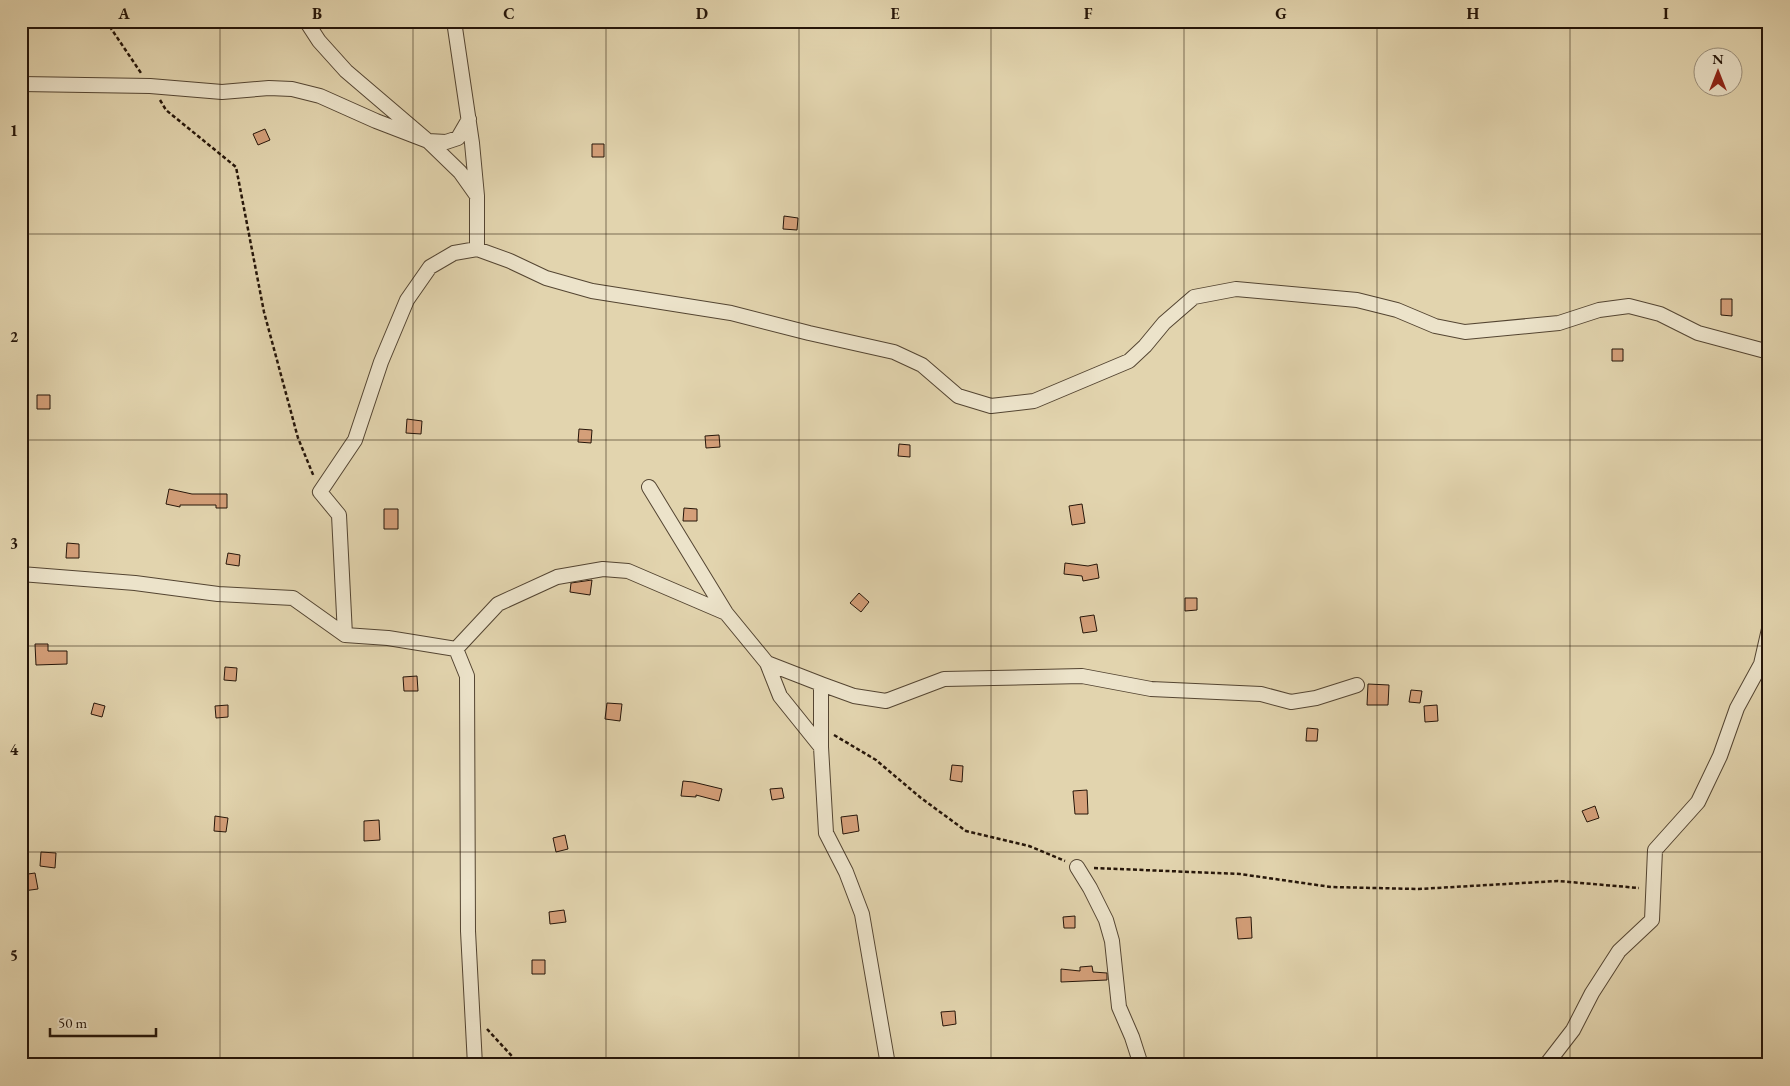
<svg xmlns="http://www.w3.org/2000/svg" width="1790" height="1086" font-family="'EB Garamond',serif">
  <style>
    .building { fill: #d49f79; stroke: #251509 }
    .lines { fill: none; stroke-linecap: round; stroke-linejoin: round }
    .minor-casing { stroke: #544532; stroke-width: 16 }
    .path { stroke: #251509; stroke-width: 2.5; stroke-dasharray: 4 2.5; stroke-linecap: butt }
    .minor { stroke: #ece3ca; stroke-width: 14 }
    .grid { fill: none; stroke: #251509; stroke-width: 1; stroke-opacity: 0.55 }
    .neatline { fill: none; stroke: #251509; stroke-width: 2 }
    .grid-label { font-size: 16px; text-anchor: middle; font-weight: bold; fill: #251509 }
  </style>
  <rect width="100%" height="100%" fill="#e2d4ae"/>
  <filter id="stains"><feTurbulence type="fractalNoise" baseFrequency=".004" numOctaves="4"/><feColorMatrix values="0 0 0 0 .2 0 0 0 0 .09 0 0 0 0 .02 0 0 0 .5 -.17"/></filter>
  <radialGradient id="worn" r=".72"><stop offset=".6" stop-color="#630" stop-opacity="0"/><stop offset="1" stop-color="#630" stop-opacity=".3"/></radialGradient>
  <path class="building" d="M265,129L270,140L258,145L253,134Z
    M592,144H604V157H592Z
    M784,216L798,218L797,230L783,229Z
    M1721,299H1732V316L1721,315Z
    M1612,349H1623V361H1612Z
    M37,395H50V409H37Z
    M407,419L422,421L421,434L406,433Z
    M579,429L592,430L591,443L578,442Z
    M719,435L720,447L706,448L705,436Z
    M899,444L910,445V457L898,456Z
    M169,489L192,494H227V508H216V505H180V507L166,504Z
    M1082,504L1085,523L1072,525L1069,506Z
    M684,508L697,509V521H683Z
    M384,509H398V529H384Z
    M67,543L79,544V558H66Z
    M228,553L240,555L239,566L226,564Z
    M1065,563L1088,566L1097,564L1099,578L1083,581L1082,576L1064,574Z
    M592,580L590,595L570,592L571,583Z
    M859,593L869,602L861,612L850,603Z
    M1185,598H1197V610L1185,611Z
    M1094,615L1097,631L1083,633L1080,617Z
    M35,644H48V651H67V664L36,665Z
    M225,667L237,668L236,681L224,680Z
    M417,676L418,691H404L403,677Z
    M1368,684L1389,685L1388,705H1367Z
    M1411,690L1422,691L1420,703L1409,702Z
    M94,703L105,706L102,717L91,714Z
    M607,703L622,704L620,721L605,719Z
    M228,705V717L216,718L215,706Z
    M1437,705L1438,721L1425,722L1424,706Z
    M1307,728L1318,729L1317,741H1306Z
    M952,765L963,766L962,782L950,780Z
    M683,781L693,782L722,789L719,801L696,795V797L681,796Z
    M782,788L784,798L772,800L770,789Z
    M1087,790L1088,814H1075L1073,791Z
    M1595,806L1599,818L1587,822L1582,811Z
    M857,815L859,831L843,834L841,817Z
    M215,816L228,818L226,832L214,831Z
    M379,820L380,840L364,841V821Z
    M565,835L568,849L556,852L553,838Z
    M41,852L56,853L55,868L40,866Z
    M35,873L38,889L23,891L21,875Z
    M564,910L566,922L550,924L549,912Z
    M1075,916V928H1064L1063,917Z
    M1251,917L1252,938L1238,939L1236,918Z
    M532,960H545V974H532Z
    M1092,966L1093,972L1107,973V980L1061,982V969L1080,971V967Z
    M955,1011L956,1024L943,1026L941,1012Z"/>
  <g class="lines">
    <g class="minor-casing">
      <path id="minor" d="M306,21L319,41L346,71L428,141L446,142L458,138L469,119
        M454,21L472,143L477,196V249L510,261L546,278L592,291L731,313L809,333L894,352L922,365L958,396L991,406L1034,401L1129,361L1145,346L1164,323L1194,297L1236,289L1357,300L1397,310L1435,326L1465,332L1559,323L1599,310L1629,306L1660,314L1698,333L1769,352
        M21,84L150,86L222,92L269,88L292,89L320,96L376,121L428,141L460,172L477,196
        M649,487L726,613L767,663L821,684V747
        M21,574L135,583L218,594L293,598L345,635L388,638L456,649L467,676L468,931L475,1065
        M345,635L339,515L320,492L355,440L381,362L407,300L430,267L454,253L477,249
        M456,649L498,604L557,577L603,569L628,571L726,613
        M767,663L780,696L821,747L826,833L846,872L862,914L888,1065
        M821,684L854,696L886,701L944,679L1082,676L1151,689L1261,694L1291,702L1316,698L1357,685
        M1077,867L1090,888L1106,920L1112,941L1119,1007L1132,1037L1141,1065
        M1546,1065L1573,1030L1592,993L1619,951L1652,920L1655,850L1698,802L1720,756L1737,708L1761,664L1769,629"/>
    </g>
    <path class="path" d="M106,21L141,73
      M160,100L166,110L236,167L264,312L298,438L314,477
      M834,735L876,760L921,798L966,831L1029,846L1065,861
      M1094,868L1240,874L1331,887L1418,889L1558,881L1639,888
      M487,1029L520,1065"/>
    <use href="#minor" class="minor"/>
  </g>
  <path class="grid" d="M220,21V1065M413,21V1065M606,21V1065M799,21V1065M991,21V1065M1184,21V1065M1377,21V1065M1570,21V1065M21,234H1769M21,440H1769M21,646H1769M21,852H1769"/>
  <rect width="1790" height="1086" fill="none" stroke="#e2d4ae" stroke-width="55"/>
  <g transform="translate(1718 72)"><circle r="24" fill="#ece3ca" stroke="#9c917d"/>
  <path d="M0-4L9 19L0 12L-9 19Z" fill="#8f2418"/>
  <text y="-8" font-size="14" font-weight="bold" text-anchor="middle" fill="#251509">N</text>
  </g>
  <path d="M50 1028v8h106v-8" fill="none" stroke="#251509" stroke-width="2.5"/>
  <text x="58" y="1028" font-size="15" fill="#251509" stroke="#ece3ca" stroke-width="4" paint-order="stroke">50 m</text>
  <rect x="28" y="28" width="1734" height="1030" class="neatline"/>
  <g class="grid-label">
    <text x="124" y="19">A</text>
    <text x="317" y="19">B</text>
    <text x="509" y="19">C</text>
    <text x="702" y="19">D</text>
    <text x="895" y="19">E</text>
    <text x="1088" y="19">F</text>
    <text x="1281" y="19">G</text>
    <text x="1473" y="19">H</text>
    <text x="1666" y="19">I</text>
    <text x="14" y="136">1</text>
    <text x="14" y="342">2</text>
    <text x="14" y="549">3</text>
    <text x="14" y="755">4</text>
    <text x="14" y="961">5</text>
  </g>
  <rect width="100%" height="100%" filter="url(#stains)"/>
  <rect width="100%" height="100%" fill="url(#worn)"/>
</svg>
